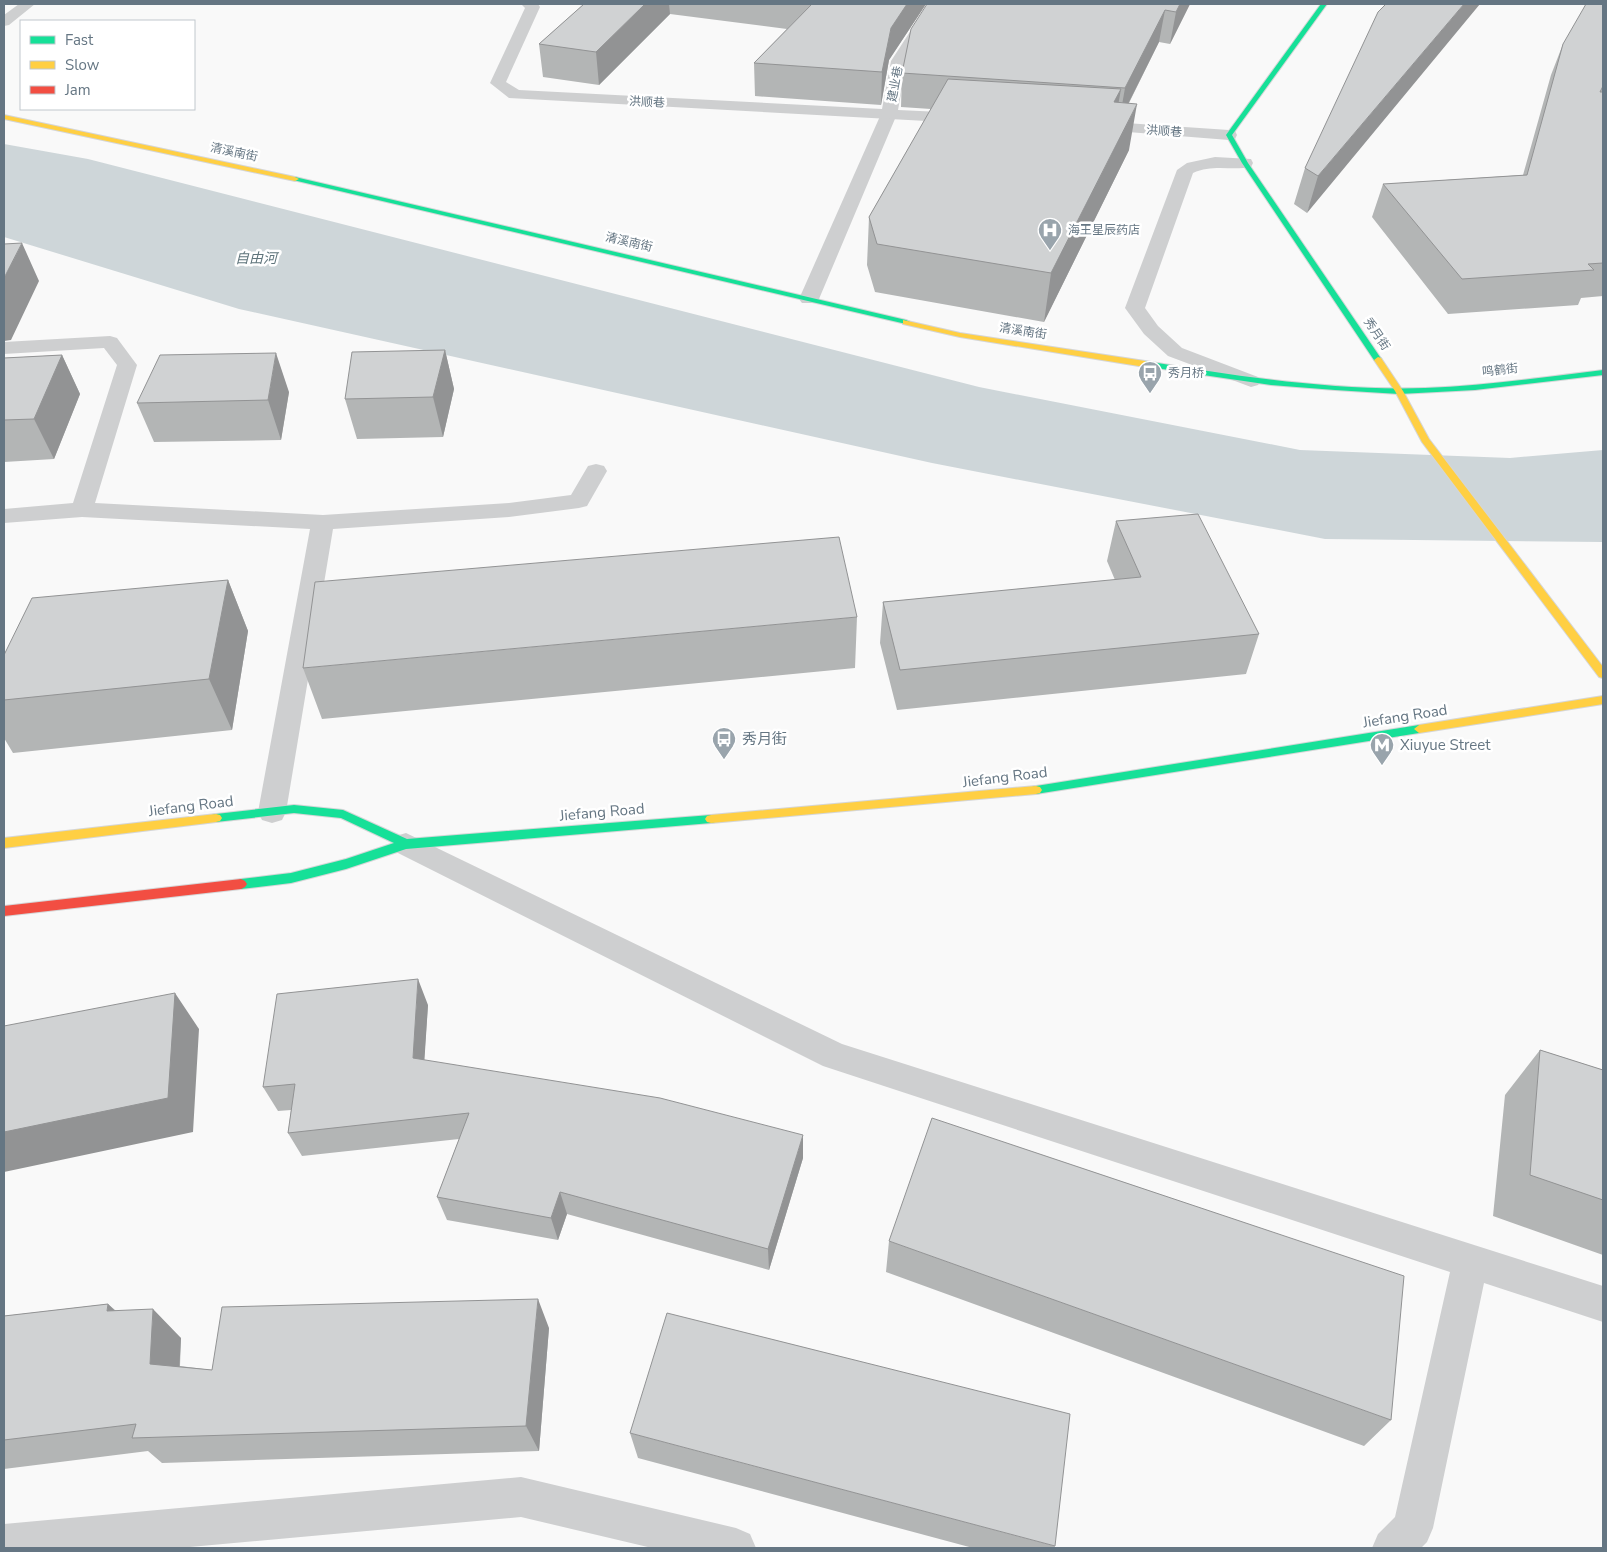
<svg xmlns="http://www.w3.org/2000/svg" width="1607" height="1552" font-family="'Nunito Sans','Noto Sans SC',sans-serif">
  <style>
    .water { fill: #ced6d9 }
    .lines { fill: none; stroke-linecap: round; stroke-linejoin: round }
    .fast-casing { stroke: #d5d6d7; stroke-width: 2 }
    .slow-casing { stroke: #d5d6d7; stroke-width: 2 }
    .jam-casing { stroke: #d5d6d7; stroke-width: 2 }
    .lane { fill: #cecfd0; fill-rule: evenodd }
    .street { fill: #cecfd0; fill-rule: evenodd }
    .fast { fill: #16e098; fill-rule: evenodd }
    .slow { fill: #ffcf43; fill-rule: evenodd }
    .jam { fill: #f24e42; fill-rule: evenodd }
    .wall { fill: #b3b5b5 }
    .shaded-wall { fill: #929394 }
    .building { fill: #d0d2d3; stroke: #929394 }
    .labels { text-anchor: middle; stroke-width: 5; stroke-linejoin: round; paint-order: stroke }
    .far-street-label { font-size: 12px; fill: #657683; stroke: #fff }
    .far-poi-label { font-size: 12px; fill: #657683; stroke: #fff; text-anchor: start }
    .far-water-label { font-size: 14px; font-style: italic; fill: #60757c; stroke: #fff }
    .street-label { font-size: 15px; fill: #657683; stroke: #fff }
    .poi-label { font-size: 15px; fill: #657683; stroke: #fff; text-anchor: start }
  </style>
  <rect width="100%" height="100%" fill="#f9f9f9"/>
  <path class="water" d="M4,144L88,159L979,387L1300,450L1510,458L1603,450V542L1325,539L932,463L239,309L4,237Z"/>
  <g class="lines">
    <g class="fast-casing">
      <path id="fast" d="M1321,4H1327L1232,135L1248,163L1382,360L1378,363L1374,360L1242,163L1226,135Z
        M295,177L906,320L910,322L906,324L293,180L291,179Z
        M1145,361C1237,376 1332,391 1425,388C1485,386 1544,377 1603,370V375L1475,390L1399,394L1335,390L1271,385L1142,366L1141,364Z
        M1419,725L1424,729L1419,733L1036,794L1032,793L1030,790L1032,787L1036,786Z
        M294,805L343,810L407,839L711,815L715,816L717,819L715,822L711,823L406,849L346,869L291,883L241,889L237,887L235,884L237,881L241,879L291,873L346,859L394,843L341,818L294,813L216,822L212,821L210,818L212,815L216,814Z"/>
    </g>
    <g class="slow-casing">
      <path id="slow" d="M4,115L295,177L299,179L295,181L4,119Z
        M903,320L960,333L1145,361L1149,364L1145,367L960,337L903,324Z
        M1378,357L1381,358L1403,391L1429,439L1603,667V678L1599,677L1422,442L1395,391L1374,360Z
        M1603,696V704L1419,733L1414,729L1419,725Z
        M1036,786L1040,787L1042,790L1040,793L1036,794L711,823L707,822L705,819L707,816L711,815Z
        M216,814L220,815L222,818L220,821L216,822L4,848V838Z"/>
    </g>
    <g class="jam-casing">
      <path id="jam" d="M241,879L245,881L247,884L245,887L241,889L4,916V906Z"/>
    </g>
    <path class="lane" d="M889,109L897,114L819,299L816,303H802L799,299L881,114Z
      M1215,157L1251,159L1253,163L1251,167C1232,171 1213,164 1193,173L1145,308L1158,326L1182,348L1258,377L1261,381L1258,385L1251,387L1168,356L1144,334L1125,308L1177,170L1187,163Z
      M110,336L117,338L137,365L95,503L323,515L509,503L571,495L588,466L596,464L604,466L607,471L587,506L579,508L509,517L333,529L286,812L282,820L272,823L262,820L258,812L310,529L82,517L4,523V509L73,503L117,365L104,348L4,354V342Z"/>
    <path class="street" d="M19,4H35L9,25L4,26V15Z
      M521,4H538L540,7L506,82L519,90L882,109L891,61L928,4H942L907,61L898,110L963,113L971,118L963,123L509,98L490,83L525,8Z
      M1096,121L1229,130L1235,131L1237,135L1235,139L1229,140L1090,129L1088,126Z
      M406,833L842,1044L1603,1286V1322L1484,1283L1433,1528L1427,1542L1421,1548H1372L1378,1534L1395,1517L1450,1272L823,1066L396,852L392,844L396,836Z
      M521,1477L736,1528L750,1534L756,1548H652L521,1517L179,1548H4V1524Z"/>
    <use href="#fast" class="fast"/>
    <use href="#slow" class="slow"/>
    <use href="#jam" class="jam"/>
  </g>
  <path class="wall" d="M584,4H926L889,60L881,105L755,96L754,63L787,29L670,14L599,85L543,77L539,44Z
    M927,4H1190L1170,44L1159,42L1129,103V150L1044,322L875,292L867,265L869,217L931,109L901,107L902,73Z
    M1386,4L1307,213L1294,204L1305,168Z
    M1603,4V90L1602,92H1603V296L1581,298L1578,305L1448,314L1372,217L1383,184L1523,175L1551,75L1563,44Z
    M445,350L454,389L443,437L357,439L345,399Z
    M62,355L80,394L54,459L4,462V358Z
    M289,392L281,440L154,442L137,403Z
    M1116,521L1259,634L1246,674L897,710L880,643L883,602L1115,580L1107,561Z
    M228,580L248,631L232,730L13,753L4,738V655Z
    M857,617L855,668L322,719L303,668Z
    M428,1005L424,1060L803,1158L769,1270L567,1214L558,1240L447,1220L437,1197L459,1139L302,1156L288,1133L291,1110L278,1111L263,1087Z
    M1540,1050L1603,1070V1255L1493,1216L1505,1095Z
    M889,1241L1391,1420L1364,1446L886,1272Z
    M108,1304L115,1310L181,1338L180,1366L212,1370L549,1328L539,1451L162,1463L148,1451L4,1469V1316Z
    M630,1433L1055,1546L1054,1548H973L638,1458Z"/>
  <path class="shaded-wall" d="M645,4H669L670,14L599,85L596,52Z
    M907,4H926L889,60L881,105L882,72L891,28Z
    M1180,4H1190L1170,44L1176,12Z
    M1464,4H1480L1307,213L1318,176Z
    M1165,10L1159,42L1119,122L1125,88Z
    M1121,89L1113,134L1114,102Z
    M1137,104L1129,150L1044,322L1051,273Z
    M22,243L39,281L11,340L4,341V278Z
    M445,350L454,389L443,437L433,397Z
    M276,353L289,392L281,440L268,400Z
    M62,355L80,394L54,459L34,419Z
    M228,580L248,631L232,730L209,679Z
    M418,979L428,1005L423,1082L413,1058Z
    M175,993L199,1029L193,1132L4,1172V1132Z
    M803,1135V1158L769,1270L768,1249Z
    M560,1192L567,1214L558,1240L551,1218Z
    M538,1299L549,1328L539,1451L526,1426Z
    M108,1304L138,1333L107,1311Z
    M153,1309L181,1338L178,1391L150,1364Z"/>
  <path class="building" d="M584,4H645L596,52L539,44Z
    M812,4H907L891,28L882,72L754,63Z
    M927,4H1180L1176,12L1165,10L1125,88L902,73L911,29Z
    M1386,4H1464L1318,176L1305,168L1378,12Z
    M1586,4H1603V86L1600,92H1603V263L1588,264L1594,270L1462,279L1383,184L1527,175L1563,44Z
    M948,79L1121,89L1114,102L1137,104L1051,273L877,244L869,217Z
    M22,243L4,278V244Z
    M445,350L433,397L345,399L352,352Z
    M276,353L268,400L137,403L160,355Z
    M62,355L34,419L4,420V358Z
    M1198,514L1259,634L900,670L883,602L1141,577L1116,521Z
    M839,537L857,617L303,668L315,582Z
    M228,580L209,679L4,700V655L32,598Z
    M418,979L413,1058L660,1098L803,1135L768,1249L560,1192L551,1218L437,1197L469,1113L288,1133L295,1084L263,1087L277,994Z
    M175,993L168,1098L4,1132V1026Z
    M1540,1050L1603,1070V1200L1530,1175Z
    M932,1118L1404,1276L1391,1420L889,1241Z
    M538,1299L526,1426L132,1438L136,1424L4,1440V1316L108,1304L107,1311L153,1309L150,1364L212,1370L222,1307Z
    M667,1313L1070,1414L1055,1546L630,1433Z"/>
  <defs>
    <g id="hospital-pin" transform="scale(1.25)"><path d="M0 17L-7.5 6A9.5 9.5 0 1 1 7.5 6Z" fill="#99a4ac" stroke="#fff"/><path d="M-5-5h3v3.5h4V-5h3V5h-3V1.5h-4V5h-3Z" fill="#fff"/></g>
    <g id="bus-pin" transform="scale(1.25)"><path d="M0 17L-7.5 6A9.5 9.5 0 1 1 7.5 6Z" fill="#99a4ac" stroke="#fff"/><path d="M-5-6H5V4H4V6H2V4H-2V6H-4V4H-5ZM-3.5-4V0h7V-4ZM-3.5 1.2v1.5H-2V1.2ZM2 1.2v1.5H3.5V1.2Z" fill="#fff"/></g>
    <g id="metro-pin" transform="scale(1.25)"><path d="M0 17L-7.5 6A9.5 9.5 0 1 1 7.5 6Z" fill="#99a4ac" stroke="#fff"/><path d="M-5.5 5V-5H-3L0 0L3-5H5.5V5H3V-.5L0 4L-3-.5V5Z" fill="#fff"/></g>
  </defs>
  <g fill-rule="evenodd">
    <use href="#hospital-pin" x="1050" y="230"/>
    <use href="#bus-pin" x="1150" y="373"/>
    <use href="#bus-pin" x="724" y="739"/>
    <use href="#metro-pin" x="1382" y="745"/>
  </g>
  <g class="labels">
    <g class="far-street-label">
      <text transform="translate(895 84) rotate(-79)" y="4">建业巷</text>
      <text transform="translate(647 102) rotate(3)" y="4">洪顺巷</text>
      <text transform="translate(1164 131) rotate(4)" y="4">洪顺巷</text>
      <text transform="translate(234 152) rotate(12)" y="4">清溪南街</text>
      <text transform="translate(629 242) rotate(13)" y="4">清溪南街</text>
      <text transform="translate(1023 331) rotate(9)" y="4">清溪南街</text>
      <text transform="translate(1377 334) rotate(56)" y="4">秀月街</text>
      <text transform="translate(1500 370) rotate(-6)" y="4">鸣鹤街</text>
    </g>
    <g class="far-poi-label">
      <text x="1068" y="234">海王星辰药店</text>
      <text x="1168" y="377">秀月桥</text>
    </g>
    <g class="far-water-label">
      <text x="256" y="263">自由河</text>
    </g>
    <g class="street-label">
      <text transform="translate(1405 716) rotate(-9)" y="5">Jiefang Road</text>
      <text transform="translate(1005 777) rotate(-7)" y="5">Jiefang Road</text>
      <text transform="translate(191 806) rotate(-7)" y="5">Jiefang Road</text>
      <text transform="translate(602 812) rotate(-5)" y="5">Jiefang Road</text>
    </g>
    <g class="poi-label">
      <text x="742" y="744">秀月街</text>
      <text x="1400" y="750">Xiuyue Street</text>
    </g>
  </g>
  <rect width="1607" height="1552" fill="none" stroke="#657683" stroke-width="10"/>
  <rect x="20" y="20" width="175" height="90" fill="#ffffff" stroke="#c1c8cd"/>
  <rect x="30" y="36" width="25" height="8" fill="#16e098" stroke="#c1c8cd"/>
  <text x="65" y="45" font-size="15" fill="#657683">Fast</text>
  <rect x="30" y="61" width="25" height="8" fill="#ffcf43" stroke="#c1c8cd"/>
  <text x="65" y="70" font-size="15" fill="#657683">Slow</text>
  <rect x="30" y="86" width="25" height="8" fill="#f24e42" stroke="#c1c8cd"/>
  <text x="65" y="95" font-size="15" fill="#657683">Jam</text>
</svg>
